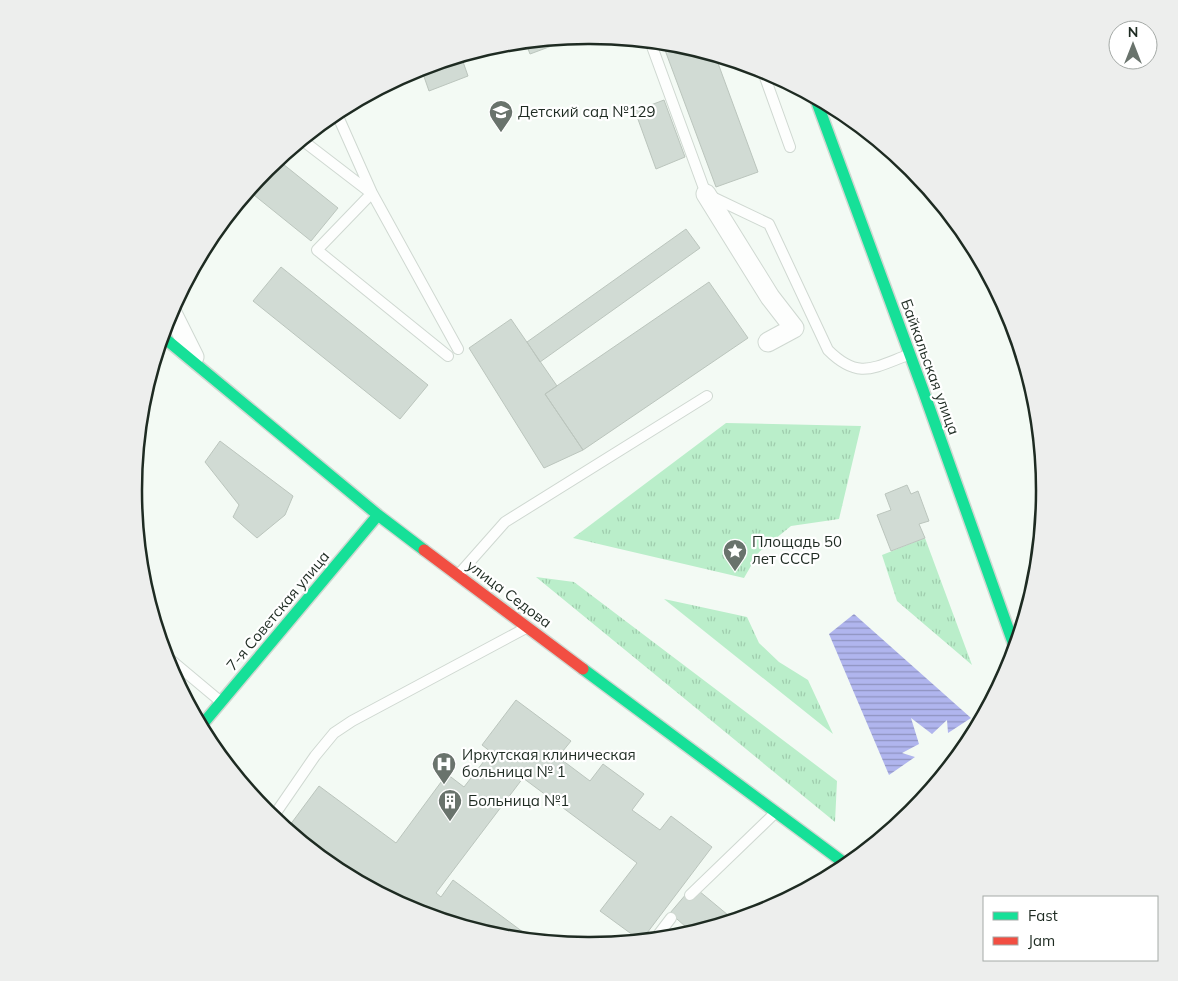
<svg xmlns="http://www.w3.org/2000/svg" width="1178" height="981" font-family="Mulish,sans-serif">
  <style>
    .park { fill: url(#park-tufts) }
    .water { fill: url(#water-rules) }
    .building { fill: #d1dbd4; stroke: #bbc5bd }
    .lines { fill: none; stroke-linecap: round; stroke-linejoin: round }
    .lane-casing { stroke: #cfd8d1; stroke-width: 12 }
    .street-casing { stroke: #cfd8d1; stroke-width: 21 }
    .fast-casing { stroke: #cfd8d1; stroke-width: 14 }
    .jam-casing { stroke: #cfd8d1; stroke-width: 14 }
    .lane { stroke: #fdfefd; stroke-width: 10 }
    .street { stroke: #fdfefd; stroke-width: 19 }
    .fast { stroke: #16e098; stroke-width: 11 }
    .jam { stroke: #f24e42; stroke-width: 11 }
    .labels { text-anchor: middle; stroke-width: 4.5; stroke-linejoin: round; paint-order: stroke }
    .poi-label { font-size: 15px; fill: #1e2b22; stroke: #fff; text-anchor: start }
    .street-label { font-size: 15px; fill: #1e2b22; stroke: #fff }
    .rim { fill: none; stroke: #1e2b22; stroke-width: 2.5 }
  </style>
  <defs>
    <pattern id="park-tufts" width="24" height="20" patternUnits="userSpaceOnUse" patternTransform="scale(1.25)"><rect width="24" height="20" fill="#baeeca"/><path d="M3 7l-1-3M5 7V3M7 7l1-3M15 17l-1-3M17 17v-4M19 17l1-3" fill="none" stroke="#9fccad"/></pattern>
    <pattern id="water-rules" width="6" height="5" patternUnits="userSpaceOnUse" patternTransform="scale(1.25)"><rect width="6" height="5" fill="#b0b5ee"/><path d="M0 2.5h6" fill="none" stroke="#8f93c0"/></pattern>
  </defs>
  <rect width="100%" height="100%" fill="#f3faf4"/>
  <path class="park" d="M726,423L861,426L839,519L791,526L759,552L744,578L573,538Z
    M925,538L972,665L897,601L882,555Z
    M536,577L574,582L837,781L835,822Z
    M664,599L747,617L759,643L779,662L808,680L833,734Z"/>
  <path class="water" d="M854,614L971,718L948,733L947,720L932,734L911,718L919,744L902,753L915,757L889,775L829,634Z"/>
  <path class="building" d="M563,38L565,41L530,54L525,41Z
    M662,42L678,44L715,55L758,172L716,187Z
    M461,56L468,76L429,91L421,68Z
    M664,100L685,157L656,169L635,111Z
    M278,160L338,208L311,241L249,191L267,168Z
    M686,229L700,248L540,362L527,342Z
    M281,267L428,385L400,419L253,301Z
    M709,282L748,338L583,450L545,394Z
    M511,319L557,386L545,394L583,450L544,468L469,348Z
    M220,441L293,496L285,515L257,538L233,517L239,505L205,462Z
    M907,485L911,494L918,491L929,521L919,524L925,538L891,551L877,515L891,510L885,494Z
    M516,700L571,741L558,757L590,781L603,764L644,794L632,810L660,830L671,816L712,847L641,941L600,911L637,863L523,778L436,893L441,897L453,880L535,941L500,937L414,911L336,869L287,829L319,786L396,843L447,774L464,787L491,752L482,745Z
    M693,886L734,920L693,933L670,913Z"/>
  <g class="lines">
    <g class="lane-casing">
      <path id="lane" d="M650,41L706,194L769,224L828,350C858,380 873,368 908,355
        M762,69L790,147
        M336,112L372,193
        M302,140L371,193
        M448,356L317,250L372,193L458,349
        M459,574L505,522L707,396
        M165,655L220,701
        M273,817L315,756L334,733L352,721L524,629
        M690,895L774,814
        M655,939L671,918"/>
    </g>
    <g class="street-casing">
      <path id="street" d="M706,194L770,297L794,328L768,342
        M171,311L194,357"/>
    </g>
    <g class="fast-casing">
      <path id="fast" d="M815,97L923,390L1015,648
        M162,336L378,515L424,550
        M583,669L847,865
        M201,726L378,515"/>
    </g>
    <g class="jam-casing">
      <path id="jam" d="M424,550L583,669"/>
    </g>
    <use href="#lane" class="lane"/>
    <use href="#street" class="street"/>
    <use href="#fast" class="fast"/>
    <use href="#jam" class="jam"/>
  </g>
  <defs>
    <g id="school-pin" transform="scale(1.25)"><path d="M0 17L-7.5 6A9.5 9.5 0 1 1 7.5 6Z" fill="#69736c" stroke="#fff"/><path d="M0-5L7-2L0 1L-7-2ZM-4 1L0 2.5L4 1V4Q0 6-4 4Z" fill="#fff"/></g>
    <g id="sight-pin" transform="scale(1.25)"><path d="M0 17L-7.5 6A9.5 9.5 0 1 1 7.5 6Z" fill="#69736c" stroke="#fff"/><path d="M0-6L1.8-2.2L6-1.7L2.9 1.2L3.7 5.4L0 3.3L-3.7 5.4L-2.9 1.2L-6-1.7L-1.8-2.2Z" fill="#fff"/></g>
    <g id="hospital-pin" transform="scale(1.25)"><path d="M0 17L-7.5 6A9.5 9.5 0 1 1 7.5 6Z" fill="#69736c" stroke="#fff"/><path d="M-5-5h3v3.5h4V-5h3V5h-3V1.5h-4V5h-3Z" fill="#fff"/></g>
    <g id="building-pin" transform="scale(1.25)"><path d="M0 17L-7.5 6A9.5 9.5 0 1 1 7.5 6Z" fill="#69736c" stroke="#fff"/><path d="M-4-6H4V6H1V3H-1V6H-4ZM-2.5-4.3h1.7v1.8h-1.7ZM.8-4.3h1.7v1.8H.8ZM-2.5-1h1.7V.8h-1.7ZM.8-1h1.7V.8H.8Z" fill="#fff"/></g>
  </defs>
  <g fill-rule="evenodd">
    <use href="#school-pin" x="501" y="112"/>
    <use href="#sight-pin" x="735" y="551"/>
    <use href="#hospital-pin" x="444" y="764"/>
    <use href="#building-pin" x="450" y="801"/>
  </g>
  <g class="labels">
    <g class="poi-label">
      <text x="518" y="117">Детский сад №129</text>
      <text x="752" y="547">Площадь 50<tspan x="752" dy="17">лет СССР</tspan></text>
      <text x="462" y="760">Иркутская клиническая<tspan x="462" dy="17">больница № 1</tspan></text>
      <text x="468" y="806">Больница №1</text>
    </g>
    <g class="street-label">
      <text transform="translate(930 367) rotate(70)" y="5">Байкальская улица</text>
      <text transform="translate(509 594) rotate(37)" y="5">улица Седова</text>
      <text transform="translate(278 611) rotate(-50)" y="5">7-я Советская улица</text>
    </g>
  </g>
  <path d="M0 0H1178V981H0ZM588 44H590A446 446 0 0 1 1036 490V491A446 446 0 0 1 590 937H588A446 446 0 0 1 142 491V490A446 446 0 0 1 588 44Z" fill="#edeeed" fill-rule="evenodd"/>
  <path class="rim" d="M588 44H590A446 446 0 0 1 1036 490V491A446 446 0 0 1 590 937H588A446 446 0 0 1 142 491V490A446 446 0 0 1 588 44Z"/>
  <rect x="983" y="896" width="175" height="65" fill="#ffffff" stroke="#a5aaa7"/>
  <rect x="993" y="912" width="25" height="8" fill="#16e098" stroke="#a5aaa7"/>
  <text x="1028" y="921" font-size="15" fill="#1e2b22">Fast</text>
  <rect x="993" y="937" width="25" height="8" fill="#f24e42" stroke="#a5aaa7"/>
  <text x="1028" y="946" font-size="15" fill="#1e2b22">Jam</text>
  <g transform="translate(1133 45)"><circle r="24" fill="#ffffff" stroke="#a5aaa7"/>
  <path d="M0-4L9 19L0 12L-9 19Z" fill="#69736c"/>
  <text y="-8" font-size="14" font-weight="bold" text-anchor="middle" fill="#1e2b22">N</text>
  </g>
</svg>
